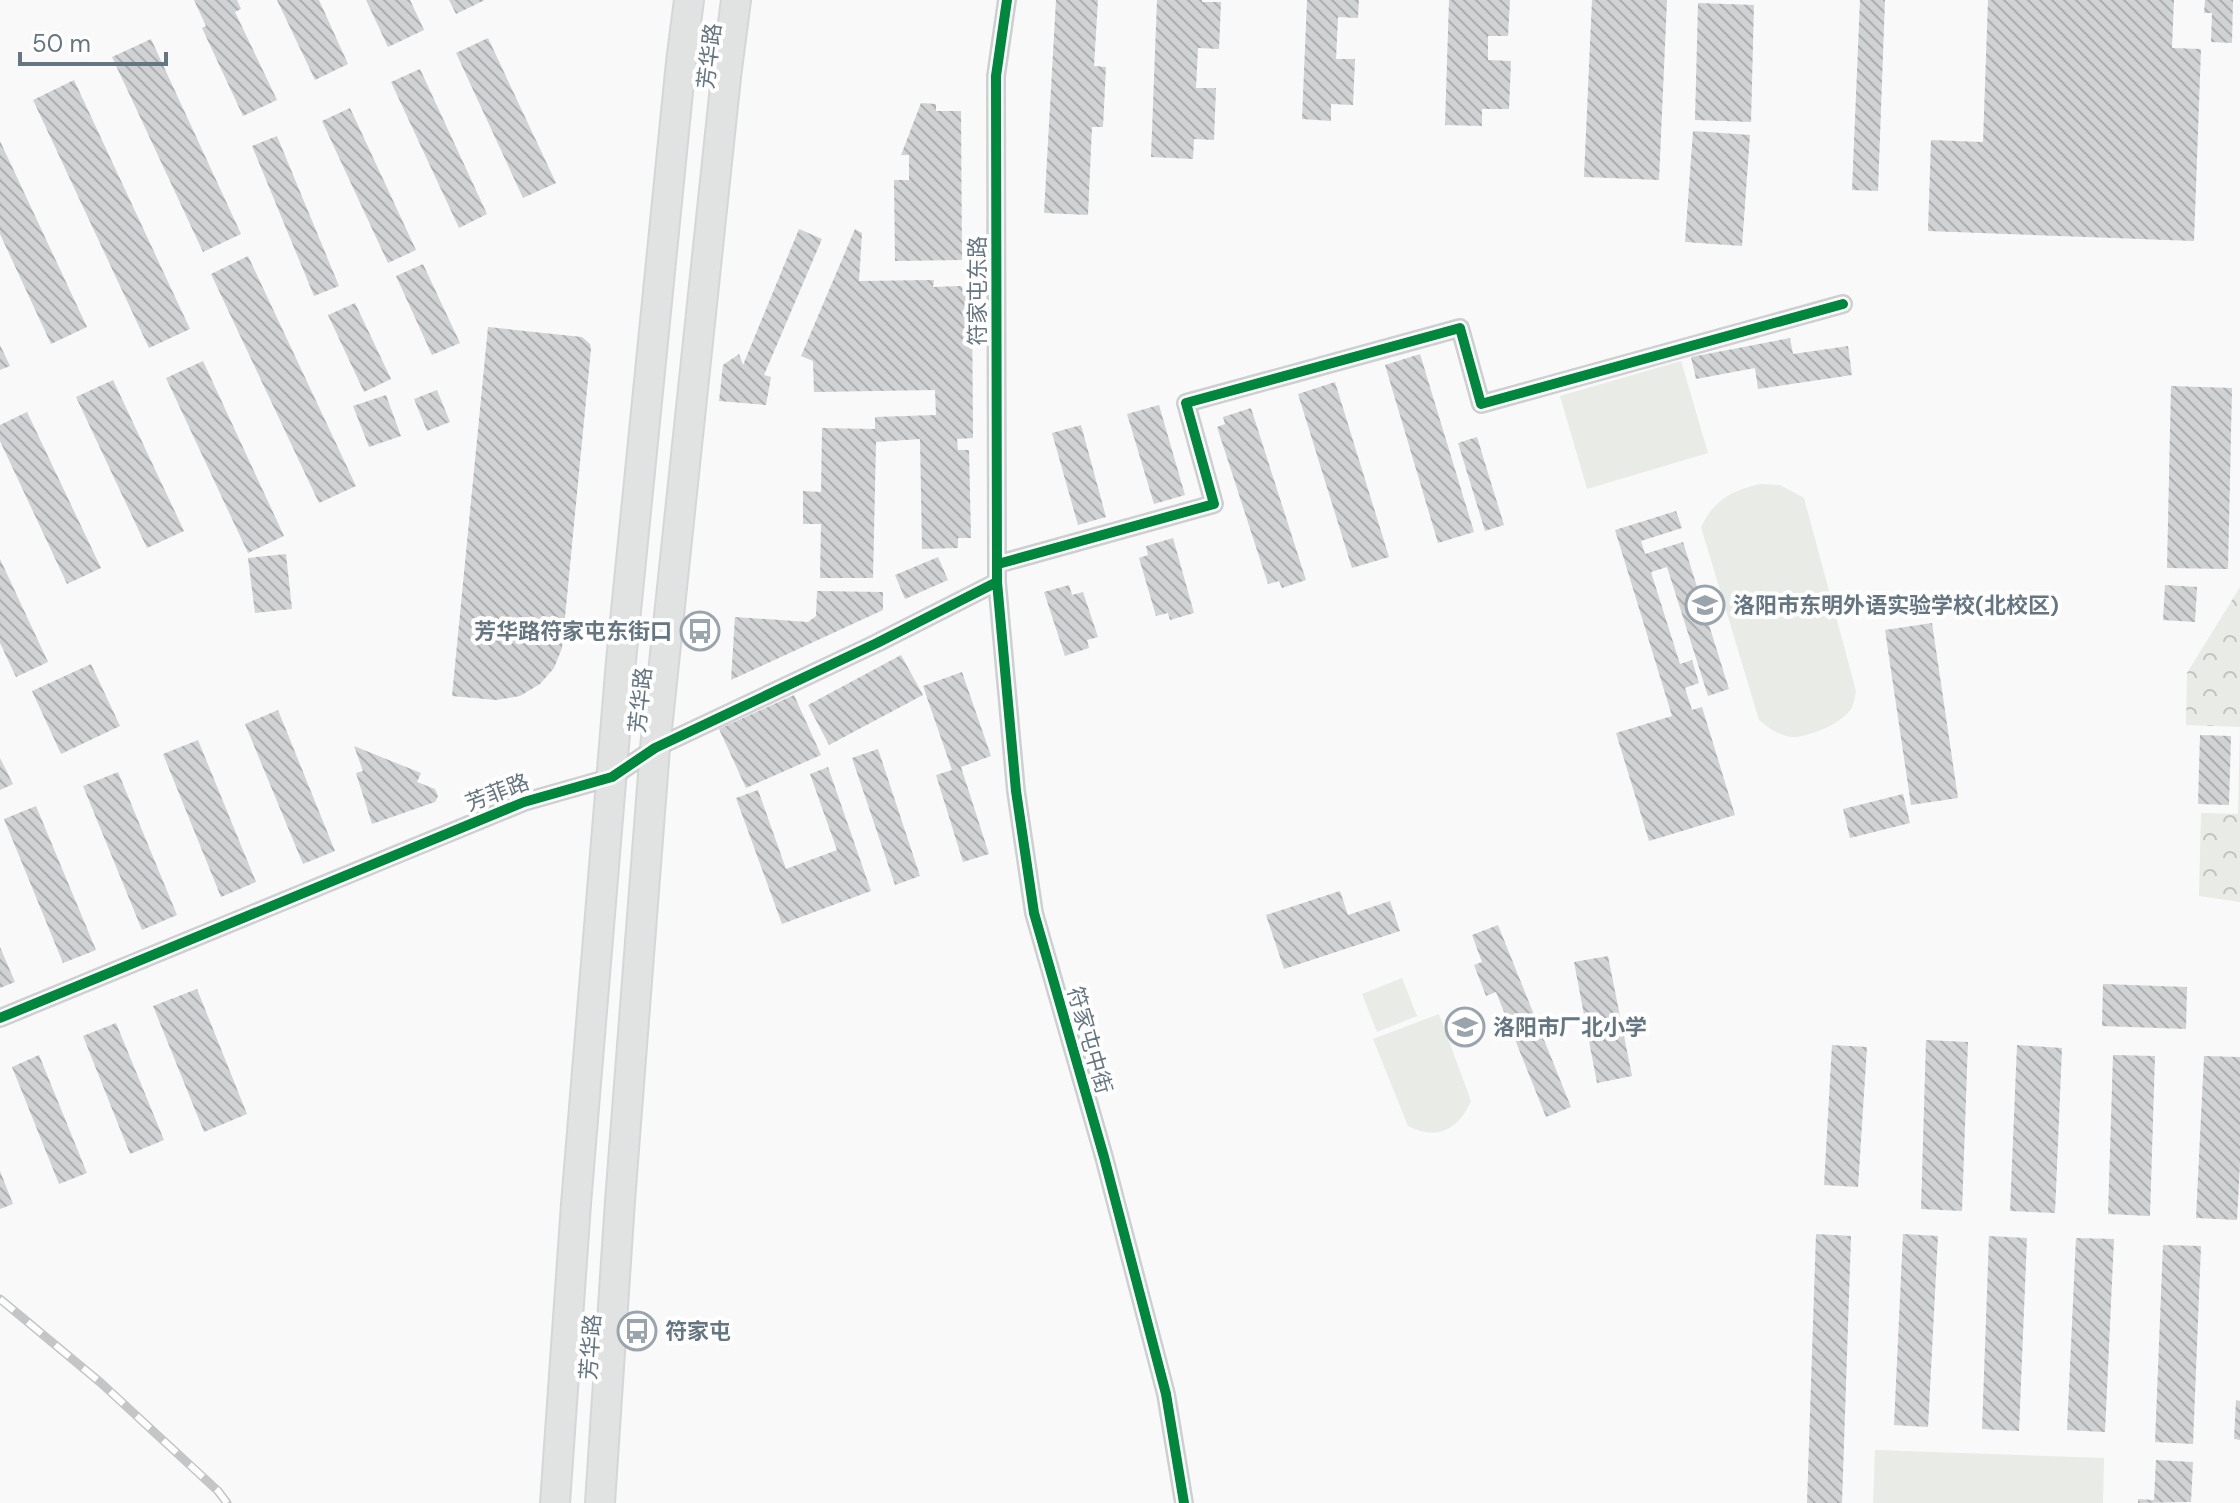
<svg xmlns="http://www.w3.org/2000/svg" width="2240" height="1503" font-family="'DM Sans','Noto Sans SC',sans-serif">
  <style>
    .grass { fill: #e8ebe6 }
    .forest { fill: url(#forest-crowns) }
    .building { fill: url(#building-back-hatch) }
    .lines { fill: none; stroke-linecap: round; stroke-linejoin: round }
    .secondary-casing { stroke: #d5d6d7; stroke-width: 32 }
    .minor { stroke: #cecfd0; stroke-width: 20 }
    .secondary { stroke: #e1e2e2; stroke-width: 28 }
    .rail-casing { stroke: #c3c5c6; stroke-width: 9 }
    .rail { stroke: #fff; stroke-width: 6; stroke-dasharray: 18; stroke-linecap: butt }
    .cycleway-casing { stroke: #fff; stroke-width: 15 }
    .cycleway { stroke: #00873e; stroke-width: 10 }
    .labels { text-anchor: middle; stroke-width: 8; stroke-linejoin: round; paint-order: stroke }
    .street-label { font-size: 22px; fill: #657683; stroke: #fff }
    .poi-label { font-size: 22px; font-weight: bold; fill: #657683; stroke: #fff; text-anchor: start }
  </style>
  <defs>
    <pattern id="forest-crowns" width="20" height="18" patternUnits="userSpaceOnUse" patternTransform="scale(2)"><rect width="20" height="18" fill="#e8ebe6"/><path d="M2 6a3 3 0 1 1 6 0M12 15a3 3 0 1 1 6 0" fill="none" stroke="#c0c3c0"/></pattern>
    <pattern id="building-back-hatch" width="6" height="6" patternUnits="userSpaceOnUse" patternTransform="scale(2)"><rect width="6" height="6" fill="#d0d2d3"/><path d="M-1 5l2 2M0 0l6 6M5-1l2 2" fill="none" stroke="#acafb1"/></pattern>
  </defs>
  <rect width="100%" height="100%" fill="#f9f9f9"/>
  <path class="grass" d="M1681,361L1708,453L1587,489L1560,396Z
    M1760,484L1780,485L1804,498L1856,691C1855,696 1854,705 1851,709C1841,724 1811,736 1794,737C1780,737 1769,728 1759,720L1701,527C1714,500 1731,491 1760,484Z
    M1402,978L1417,1016L1377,1032L1362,994Z
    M1439,1014L1471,1101C1458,1130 1437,1141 1408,1126L1373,1039Z
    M1875,1450L2104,1458L2103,1503H1873Z"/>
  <path class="forest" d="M2240,587V902L2199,896L2201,813L2238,814L2240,727L2186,725L2187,673Z"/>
  <path class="building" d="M194,0H237L241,9L235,12L277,100L243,116L202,28L206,26Z
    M277,0H319L348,64L315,80Z
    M366,0H410L424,30L388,47Z
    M449,0H485L456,14Z
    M1056,0H1098L1094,66L1106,67L1103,127H1092L1088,215L1044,213Z
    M1157,0H1202V2H1221L1219,49L1198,48L1196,88H1216L1214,140L1194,139L1193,159L1151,157Z
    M1307,0H1359L1358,18L1338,17L1336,59H1355L1353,105L1331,104V121L1302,119Z
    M1449,0H1510L1508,36H1488V60L1511,61L1509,109H1482V126L1445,125Z
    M1592,0H1667L1659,180L1584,177Z
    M1860,0H1885L1878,191L1852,190Z
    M1988,0H2174L2172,48L2201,49L2194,241L1928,231L1931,140L1983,142Z
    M2205,0H2233L2232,43L2211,42L2212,13H2204Z
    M1698,3L1754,5L1751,122L1695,120Z
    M488,38L556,183L523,198L456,53Z
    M151,39L241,234L203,252L112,57Z
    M420,69L487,214L459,228L391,82Z
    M74,80L190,329L149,348L33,100Z
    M921,103L936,104V111H961L962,260L895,261L894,180H909V155H901Z
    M350,108L416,250L388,263L322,121Z
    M1693,131L1750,135L1742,246L1685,242Z
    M277,136L339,286L314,296L252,146Z
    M0,141L87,327L51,344L0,234Z
    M799,229L822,239L764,375L771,377L766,405L719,401L723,365L739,354L743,365Z
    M855,229L862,233L859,281L934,280L933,287L961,286L972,297L973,438L957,439L958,450H969L971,538H958V548L922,549L920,439L876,442L873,578H820L821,524H803V491L821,492L822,428L875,429V417L936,415L935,390L814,392L813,361L801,356Z
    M248,256L356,486L319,503L211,274Z
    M423,264L460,343L432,355L396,276Z
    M355,303L391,379L364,392L328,315Z
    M488,327L582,337L590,344L591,349L562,648L554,668L540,684L520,696L496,700L452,696Z
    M1790,338L1793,354L1848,346L1852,375L1758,389L1755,368L1696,379L1691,357Z
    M0,345L10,366L0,370Z
    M1420,354L1474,532L1438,543L1385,365Z
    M203,361L284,536L248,553L166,378Z
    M113,380L184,531L147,548L76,397Z
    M1335,382L1389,557L1352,568L1298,394Z
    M2171,386L2232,388L2228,569L2167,568Z
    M437,390L450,422L427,431L414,399Z
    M386,395L401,436L369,447L353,406Z
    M1159,405L1185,495L1154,504L1127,414Z
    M1251,408L1306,580L1282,588L1279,581L1268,584L1217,427L1225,424L1223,417Z
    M27,412L101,568L67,584L0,441V425Z
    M1081,425L1106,517L1078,525L1052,433Z
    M1477,437L1504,525L1485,531L1458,443Z
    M1676,511L1682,528L1641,541L1645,554L1683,542L1729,689L1708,696L1667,567L1651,572L1680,664L1692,660L1699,683L1685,688L1692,710L1702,707L1735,815L1649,841L1616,733L1672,716L1615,530Z
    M1173,538L1194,613L1170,620L1168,613L1156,616L1139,558L1148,555L1146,546Z
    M286,554L292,609L255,613L248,558Z
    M938,557L948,580L905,599L895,575Z
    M0,559L48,662L16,677L0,643Z
    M1069,585L1072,595L1083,592L1098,637L1087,640L1089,648L1065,656L1044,592Z
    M2165,585L2197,587L2195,622L2163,620Z
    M817,591L883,592V610L731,680L735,617L808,622L816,616Z
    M1932,623L1958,798L1911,805L1885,630Z
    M901,655L923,695L829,745L808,705Z
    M91,664L120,726L61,754L32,691Z
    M962,672L991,756L961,767L989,854L963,862L936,775L952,770L923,686Z
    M794,695L821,755L746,788L719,729Z
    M278,710L335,851L303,864L245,724Z
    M2200,735L2231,736L2229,805L2198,804Z
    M198,740L256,882L221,897L163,754Z
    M354,746L421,773L417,782L435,789L438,796L435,802L372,824L356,773L363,771Z
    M878,749L920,876L895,885L852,758Z
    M0,758L13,784L0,790Z
    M828,767L871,891L782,924L736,798L758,790L786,869L837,850L810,774Z
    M118,772L177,915L142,930L83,786Z
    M1903,794L1910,823L1850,838L1843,809Z
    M36,806L96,950L63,963L4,819Z
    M1340,891L1348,915L1390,901L1400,931L1284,969L1266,915Z
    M1498,925L1571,1107L1546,1117L1496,992L1486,996L1474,965L1482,962L1472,935Z
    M0,947L15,982L0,988Z
    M1608,956L1632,1076L1597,1083L1574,962Z
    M2103,984L2187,987L2186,1029L2102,1026Z
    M197,989L247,1114L204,1132L153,1006Z
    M116,1023L164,1140L130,1154L83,1036Z
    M1926,1040L1968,1042L1962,1211L1921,1209Z
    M1832,1045L1867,1047L1858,1187L1824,1185Z
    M2017,1045L2062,1048L2055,1213L2010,1211Z
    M39,1055L87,1173L59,1184L12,1067Z
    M2113,1055L2155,1056L2150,1216L2108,1214Z
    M2204,1056L2240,1057V1163L2237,1220L2196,1218Z
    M0,1171L13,1204L0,1209Z
    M1816,1234L1851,1236L1842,1503H1807Z
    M1903,1234L1938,1236L1928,1427L1894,1425Z
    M1989,1236L2027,1238L2019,1431L1982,1429Z
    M2076,1238L2114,1239L2105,1432L2067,1430Z
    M2163,1245L2201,1246L2193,1444L2155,1442Z
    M2236,1400L2240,1401V1440L2234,1439Z
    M2156,1460L2193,1462L2191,1502L2138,1503V1499L2154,1500Z"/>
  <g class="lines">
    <g class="secondary-casing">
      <path id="secondary" d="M555,1503L576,1204L621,661L681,62L689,0
        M600,1503L620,1201L655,748L726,77L736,0"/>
    </g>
    <path class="minor" d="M1007,0L996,76L997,582L1016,791L1034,913L1104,1157L1166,1394L1184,1503
      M998,564L1214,504L1186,403L1460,328L1481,404L1843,304
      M0,1018L524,802L612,777L655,748L877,643L997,582"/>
    <use href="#secondary" class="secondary"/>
    <g class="rail-casing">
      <path id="rail" d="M0,1299L101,1383L218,1491L227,1503"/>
    </g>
    <use href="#rail" class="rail"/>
    <g class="cycleway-casing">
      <path id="cycleway" d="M1007,0L996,76L997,582L1016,791L1034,913L1104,1157L1166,1394L1184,1503
        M998,564L1214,504L1186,403L1460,328L1481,404L1843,304
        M0,1018L524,802L612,777L655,748L877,643L997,582"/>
    </g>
    <use href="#cycleway" class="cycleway"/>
  </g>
  <defs>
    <g id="school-ring" transform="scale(2)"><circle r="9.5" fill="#fff" stroke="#99a4ac" stroke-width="1.5"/><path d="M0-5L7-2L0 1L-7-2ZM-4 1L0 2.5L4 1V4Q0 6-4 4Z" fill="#99a4ac"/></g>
    <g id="bus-ring" transform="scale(2)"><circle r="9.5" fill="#fff" stroke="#99a4ac" stroke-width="1.5"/><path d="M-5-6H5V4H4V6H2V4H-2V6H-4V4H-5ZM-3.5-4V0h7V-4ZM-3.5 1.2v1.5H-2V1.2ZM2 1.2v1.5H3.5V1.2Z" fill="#99a4ac"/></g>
  </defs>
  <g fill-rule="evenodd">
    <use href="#school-ring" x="1705" y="605"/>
    <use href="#bus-ring" x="700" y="631"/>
    <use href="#school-ring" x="1465" y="1027"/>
    <use href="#bus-ring" x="637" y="1331"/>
  </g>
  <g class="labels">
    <g class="street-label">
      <text transform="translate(709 56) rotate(-83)" y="8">芳华路</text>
      <text transform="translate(977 291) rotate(-90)" y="8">符家屯东路</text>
      <text transform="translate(640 700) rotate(-84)" y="8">芳华路</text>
      <text transform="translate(497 792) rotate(-21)" y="8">芳菲路</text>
      <text transform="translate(1090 1040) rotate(74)" y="8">符家屯中街</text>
      <text transform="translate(590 1347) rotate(-86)" y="8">芳华路</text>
    </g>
    <g class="poi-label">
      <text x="1733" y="613">洛阳市东明外语实验学校(北校区)</text>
      <text x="672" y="639" text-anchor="end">芳华路符家屯东街口</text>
      <text x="1493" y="1035">洛阳市厂北小学</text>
      <text x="665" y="1339">符家屯</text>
    </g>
  </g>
  <path d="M20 52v12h146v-12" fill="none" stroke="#657683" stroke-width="4"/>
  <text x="32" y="52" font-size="24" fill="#657683" stroke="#ffffff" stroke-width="6" paint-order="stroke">50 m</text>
</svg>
